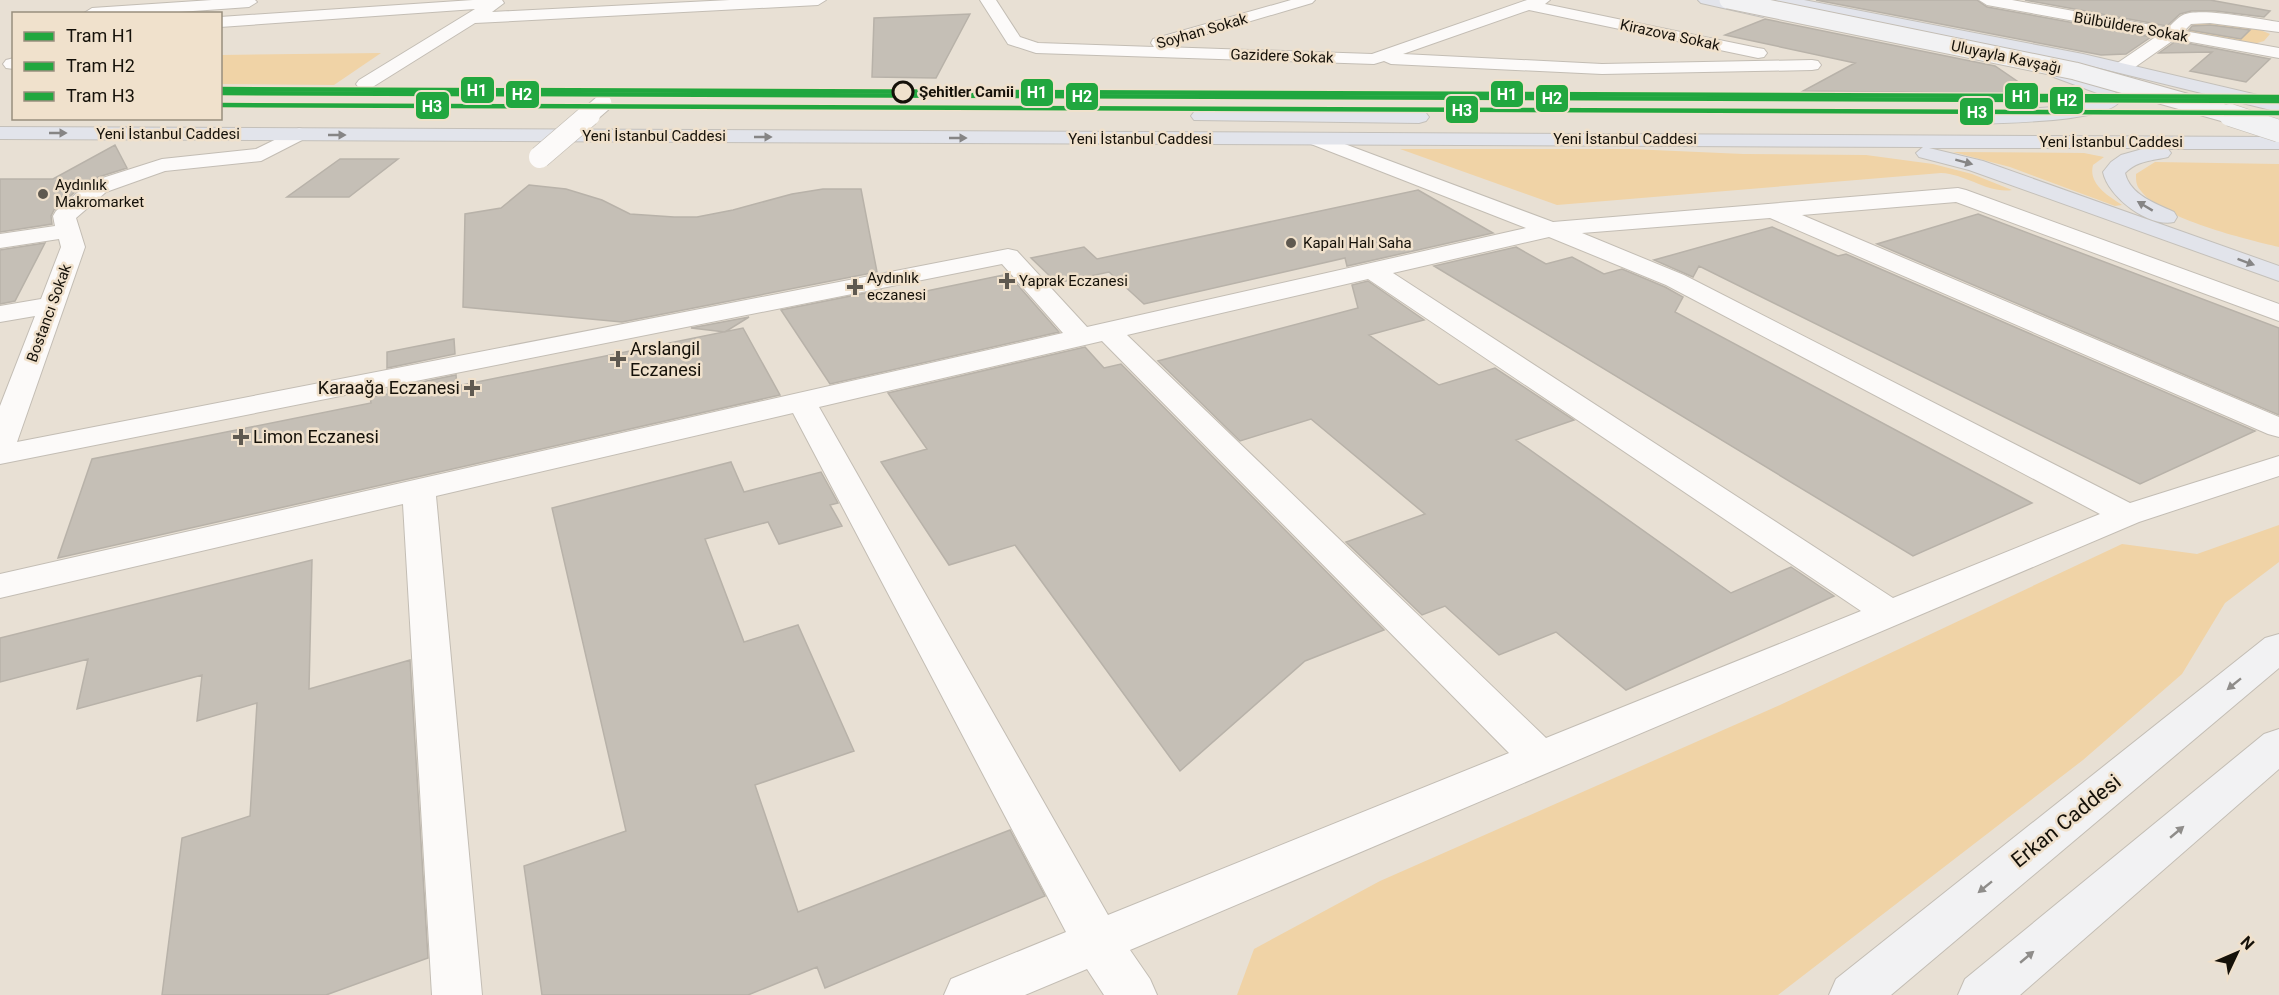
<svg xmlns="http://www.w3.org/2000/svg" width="2279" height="995" font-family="Roboto,sans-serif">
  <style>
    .green { fill: #f0d3a6 }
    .building { fill: #c5bfb6; stroke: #b8b2a9; stroke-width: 1.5 }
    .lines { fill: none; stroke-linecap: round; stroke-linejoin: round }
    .minor-casing { stroke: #c3bdb4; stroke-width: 2 }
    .secondary-casing { stroke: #c3bdb4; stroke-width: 2 }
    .trunk-casing { stroke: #c4c0ba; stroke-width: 2 }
    .minor { fill: #fcfaf9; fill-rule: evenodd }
    .secondary { fill: #f2f2f3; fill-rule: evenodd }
    .trunk { fill: #e2e4eb; fill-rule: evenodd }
    .pedestrian-bridge-far1-casing { stroke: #c3bdb4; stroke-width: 19; stroke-linecap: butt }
    .pedestrian-bridge-casing { stroke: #c3bdb4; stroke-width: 23; stroke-linecap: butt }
    .secondary-bridge-far1-casing { stroke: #c3bdb4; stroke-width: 19; stroke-linecap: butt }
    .secondary-bridge-casing { stroke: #c3bdb4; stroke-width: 23; stroke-linecap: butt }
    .pedestrian-bridge-far1 { stroke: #fcfaf9; stroke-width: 17 }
    .pedestrian-bridge { stroke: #fcfaf9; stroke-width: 22 }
    .secondary-bridge-far1 { stroke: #f2f2f3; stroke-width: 17 }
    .secondary-bridge { stroke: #f2f2f3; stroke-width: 22 }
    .tram-1-casing { stroke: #f0e1cc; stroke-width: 7 }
    .tram-2-casing { stroke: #f0e1cc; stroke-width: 7 }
    .tram-3-casing { stroke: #f0e1cc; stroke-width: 7 }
    .tram-1 { stroke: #21a73f; stroke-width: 4.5 }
    .tram-2 { stroke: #21a73f; stroke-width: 4.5 }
    .tram-3 { stroke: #21a73f; stroke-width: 4.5 }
    .oneway { fill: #868585 }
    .oneway2 { fill: #8f8d8a }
    .stop-dot { fill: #f0e1cc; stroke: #151109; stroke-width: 3 }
    .poi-dot { fill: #5f5950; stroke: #f0e1cc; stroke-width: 2 }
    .labels { text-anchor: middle; stroke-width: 5; stroke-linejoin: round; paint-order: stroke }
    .far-street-label { font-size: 15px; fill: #151109; stroke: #f0e1cc }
    .far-stop-label { font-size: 15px; font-weight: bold; fill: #151109; stroke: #f0e1cc; text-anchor: start }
    .far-poi-label { font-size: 15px; fill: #151109; stroke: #f0e1cc; text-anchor: start }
    .poi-label { font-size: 18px; fill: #151109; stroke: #f0e1cc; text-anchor: start }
    .near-street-label { font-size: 21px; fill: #151109; stroke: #f0e1cc }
    .line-badge { stroke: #f0e1cc; stroke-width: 2 }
    .badge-label { font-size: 16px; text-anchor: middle; font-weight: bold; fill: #fff }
  </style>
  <rect width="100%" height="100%" fill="#e8e0d4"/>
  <path class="green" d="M2198,21L2258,29L2270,34L2264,41L2254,44L2184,33Z
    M381,53L334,85L221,84V55Z
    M1400,149H1631L1743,154L1866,155L1933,164L1972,174L2012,190C1989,194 1966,174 1941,173L1557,205Z
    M1953,152L2084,153L2104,157L2093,165C2088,184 2108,196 2122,205L2115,206L2010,167Z
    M2155,162L2279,164V247C2245,239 2162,219 2141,191C2136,186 2136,181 2136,174Z
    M2279,525V562L2225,603L2182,674L2083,760L1778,995H1237L1254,949L1380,881L1780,705L2122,544L2197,554Z"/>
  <path class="building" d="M1816,0H1977L1987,7L2151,37L2126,54L2101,55Z
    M2025,0H2210L2270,11L2264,17L2216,11H2191L2180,14L2167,26Z
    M970,14L936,78L872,77L874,18Z
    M1765,19L1995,66L2036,94L1803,91L1855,63L1725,35Z
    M2210,25L2250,30L2241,39L2189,30L2192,26Z
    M2176,41L2270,59L2246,82L2190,71L2212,52L2159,53Z
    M115,145L127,168L89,180L54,210L51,216L52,224L0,232V179H53Z
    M340,159H398L349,197H287Z
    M529,185L566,189L602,200L630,214L674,217H697L733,210L792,194L823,189H861L877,272L622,322L463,307L465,214L501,208Z
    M1418,190L1493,233L1347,266L1345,258L1144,304L1109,272L1057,283L1031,258L1084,247L1097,259Z
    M1978,214L2279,328V415L1877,244Z
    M1772,227L1838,256L1846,254L2255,431L2140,484L1699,266L1693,277L1654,260Z
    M45,243L15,301L0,304V250Z
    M1516,247L1546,264L1572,257L1604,274L1622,269L1665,287L1683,297L1675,312L2032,503L1913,556L1434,266Z
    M1008,274L1059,332L830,384L781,310L881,290L883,300Z
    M1368,281L1424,320L1369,335L1439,385L1495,368L1574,420L1516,440L1731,593L1791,567L1834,596L1626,690L1556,632L1499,655L1445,606L1422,615L1346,542L1425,514L1311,419L1240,441L1158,361L1358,308L1352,285Z
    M749,317L725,332L691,328Z
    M743,328L780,395L58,558L92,459L371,403L370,397L388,394V389L456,375L457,386Z
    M454,339L455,354L387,368V352Z
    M1085,347L1104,368L1121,364L1384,630L1305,661L1180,771L1015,545L949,565L881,462L927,449L888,393Z
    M731,462L744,492L821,472L838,503L830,505L842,526L779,544L768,522L705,539L744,642L798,625L854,751L755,785L798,912L1010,830L1045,896L825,988L817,967L748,995H542L524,866L626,831L552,508Z
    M312,560L309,689L410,660L428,958L326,995H162L182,838L250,816L257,703L197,721L202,675L77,709L88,659L0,682V638Z"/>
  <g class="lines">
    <g class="minor-casing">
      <path id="minor" d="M212,0H255L257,2L249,7L151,14L84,13L92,8Z
        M473,0H502L504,3L492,12L730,0H826L818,5L475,23L371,88H359L356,84L359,80L475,9L220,27V17Z
        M980,0H996L1020,37L1038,43L1154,47L1151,43L1153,39L1291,0H1315L1312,3L1163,47L1372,54L1527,0H1550L1545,4L1758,48L1764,49L1767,53L1764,57L1758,58L1529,10L1403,54L1602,64L1812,60L1818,61L1821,65L1818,69L1812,70L1602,74L1391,64L1384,61L1374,64L1036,53L1008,44Z
        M1979,0H2012L2168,28C2172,24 2177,18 2183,15C2200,7 2258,19 2279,22V32L2210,23L2191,24L2184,31L2279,48V58L2175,39L2128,72H2116L2113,68L2116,64L2157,36L1987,5Z
        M14,58V69L6,68L3,64L6,60Z
        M299,128L306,130L309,134L306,138L261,161L165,171L106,192L76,218L85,247L17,442L1008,249L1017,251L1087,327L1526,228L1311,144L1308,140L1311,136L1318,134L1553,222L1958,188L1966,190L2279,304V321L1956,202L1802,215L2279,417V437L2268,434L1770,218L1582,233L1684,275L2130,503L2279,456V476L2139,522L1130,950L1150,979L1157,995H1104L1087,969L1025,995H944L951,979L1066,932L793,413L436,496L482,995H432L403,504L0,598V574L1063,333L1002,264L0,464V406L35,316L0,322V306L41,299L61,247L59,239L0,248V234L55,226L53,216L56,211L90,182L162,159L256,149ZM1549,237L1666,285L2100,514L1893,598L1393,273ZM1368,279L1861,611L1546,738L1127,335ZM1102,341L1509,753L1108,915L819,407Z"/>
    </g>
    <g class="secondary-casing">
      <path id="secondary" d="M2279,634V668L1891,995H1829L1836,979L2265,638Z
        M2279,729V769L2020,995H1958L1965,979L2264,734Z"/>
    </g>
    <g class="trunk-casing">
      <path id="trunk" d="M1698,0H1728L1768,9L1771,12L1763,17L1701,3Z
        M1773,0H1804L2083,54L2279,100V112L2083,64L1781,5Z
        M2057,67C2077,72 2114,79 2120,101C2106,122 2009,122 1983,124L1976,122L1973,118L1976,114L1983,112L2070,106L2101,99L2097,93L2051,76L2048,72L2051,68Z
        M1201,110L1419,111L1426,113L1429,117L1426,121L1419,123L1194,120L1191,116L1194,112Z
        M0,127L2279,137V149H2168L2171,153L2168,157C2152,161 2138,160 2125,173C2130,195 2155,203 2174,212L2177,217L2174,222C2149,228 2108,197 2103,172L2111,162L2121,155L2146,148H1929L1983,161L2279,266V281L1969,170L1919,157L1916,153L1923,147L0,139Z"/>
    </g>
    <use href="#minor" class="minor"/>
    <use href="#secondary" class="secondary"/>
    <use href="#trunk" class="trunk"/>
    <g class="pedestrian-bridge-far1-casing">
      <path id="pedestrian-bridge-far1" d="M588,116L603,103"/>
    </g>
    <g class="pedestrian-bridge-casing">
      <path id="pedestrian-bridge" d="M540,157L589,115"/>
    </g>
    <g class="secondary-bridge-far1-casing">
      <path id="secondary-bridge-far1" d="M1728,0L2075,71L2235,116"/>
    </g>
    <g class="secondary-bridge-casing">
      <path id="secondary-bridge" d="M2230,115L2279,131"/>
    </g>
    <use href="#pedestrian-bridge-far1" class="pedestrian-bridge-far1"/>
    <use href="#pedestrian-bridge" class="pedestrian-bridge"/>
    <use href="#secondary-bridge-far1" class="secondary-bridge-far1"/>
    <use href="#secondary-bridge" class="secondary-bridge"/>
    <g class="tram-1-casing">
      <path id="tram-1" d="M220,89L2279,97"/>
    </g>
    <g class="tram-2-casing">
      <path id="tram-2" d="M220,93L2279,101"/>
    </g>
    <g class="tram-3-casing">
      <path id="tram-3" d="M220,105L2279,113"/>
    </g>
    <use href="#tram-1" class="tram-1"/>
    <use href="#tram-2" class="tram-2"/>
    <use href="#tram-3" class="tram-3"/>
  </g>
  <defs><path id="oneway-solid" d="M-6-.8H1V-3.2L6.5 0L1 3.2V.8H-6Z" transform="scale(1.5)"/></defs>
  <g class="oneway">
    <use href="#oneway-solid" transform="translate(58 133)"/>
    <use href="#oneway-solid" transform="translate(337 135)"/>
    <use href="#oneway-solid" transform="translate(763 137)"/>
    <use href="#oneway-solid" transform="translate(958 138)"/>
    <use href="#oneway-solid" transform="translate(1964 162) rotate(15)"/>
    <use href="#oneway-solid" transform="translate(2145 206) rotate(-149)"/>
    <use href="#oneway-solid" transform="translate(2246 262) rotate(20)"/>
  </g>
  <g class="oneway2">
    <use href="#oneway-solid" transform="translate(2234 684) rotate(141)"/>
    <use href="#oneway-solid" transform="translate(2177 832) rotate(-40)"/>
    <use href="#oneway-solid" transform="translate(1985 887) rotate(141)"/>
    <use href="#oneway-solid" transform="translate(2027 957) rotate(-40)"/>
  </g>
  <circle class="stop-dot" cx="903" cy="92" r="10"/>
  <g class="poi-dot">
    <circle cx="43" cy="194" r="6"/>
    <circle cx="1291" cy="243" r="6"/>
    <path d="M1004 272h6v6h6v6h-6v6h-6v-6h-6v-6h6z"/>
    <path d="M852 278h6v6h6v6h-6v6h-6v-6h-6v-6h6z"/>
    <path d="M615 350h6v6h6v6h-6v6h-6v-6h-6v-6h6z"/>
    <path d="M469 379h6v6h6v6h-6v6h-6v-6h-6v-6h6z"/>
    <path d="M238 428h6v6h6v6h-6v6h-6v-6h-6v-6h6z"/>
  </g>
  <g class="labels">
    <g class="far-street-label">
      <text transform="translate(2131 27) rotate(10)" y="5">Bülbüldere Sokak</text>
      <text transform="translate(1202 31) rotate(-16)" y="5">Soyhan Sokak</text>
      <text transform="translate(1670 35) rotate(12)" y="5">Kirazova Sokak</text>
      <text transform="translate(1282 56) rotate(2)" y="5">Gazidere Sokak</text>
      <text transform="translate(2006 57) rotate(12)" y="5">Uluyayla Kavşağı</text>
      <text x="168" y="139">Yeni İstanbul Caddesi</text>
      <text x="654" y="141">Yeni İstanbul Caddesi</text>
      <text x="1140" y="144">Yeni İstanbul Caddesi</text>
      <text x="1625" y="144">Yeni İstanbul Caddesi</text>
      <text x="2111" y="147">Yeni İstanbul Caddesi</text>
      <text transform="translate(49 313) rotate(-70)" y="5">Bostancı Sokak</text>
    </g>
    <g class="far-stop-label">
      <text x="919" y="97">Şehitler Camii</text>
    </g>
    <g class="far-poi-label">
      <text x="55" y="190">Aydınlık<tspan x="55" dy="17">Makromarket</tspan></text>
      <text x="1303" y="248">Kapalı Halı Saha</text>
      <text x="867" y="283">Aydınlık<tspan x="867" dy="17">eczanesi</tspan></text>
      <text x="1019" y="286">Yaprak Eczanesi</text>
    </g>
    <g class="poi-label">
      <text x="630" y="355">Arslangil<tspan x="630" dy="21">Eczanesi</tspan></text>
      <text x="460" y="394" text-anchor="end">Karaağa Eczanesi</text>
      <text x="253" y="443">Limon Eczanesi</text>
    </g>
    <g class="near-street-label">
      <text transform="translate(2066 821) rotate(-39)" y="7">Erkan Caddesi</text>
    </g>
  </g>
  <g class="line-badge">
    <rect x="460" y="76" width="35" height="28" rx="6" fill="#21a73f"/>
    <rect x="1020" y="78" width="34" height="29" rx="6" fill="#21a73f"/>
    <rect x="1490" y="80" width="34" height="28" rx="6" fill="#21a73f"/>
    <rect x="505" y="80" width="35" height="29" rx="6" fill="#21a73f"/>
    <rect x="2004" y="82" width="35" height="28" rx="6" fill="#21a73f"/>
    <rect x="1065" y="82" width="34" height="29" rx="6" fill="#21a73f"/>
    <rect x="1535" y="84" width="34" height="29" rx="6" fill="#21a73f"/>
    <rect x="2049" y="86" width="35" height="29" rx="6" fill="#21a73f"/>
    <rect x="415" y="91" width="35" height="29" rx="6" fill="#21a73f"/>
    <rect x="1445" y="95" width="34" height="29" rx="6" fill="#21a73f"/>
    <rect x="1959" y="97" width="35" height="29" rx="6" fill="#21a73f"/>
  </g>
  <g class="badge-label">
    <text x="477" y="96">H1</text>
    <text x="1037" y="98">H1</text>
    <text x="1507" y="100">H1</text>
    <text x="522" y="100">H2</text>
    <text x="2022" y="102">H1</text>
    <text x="1082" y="102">H2</text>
    <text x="1552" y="104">H2</text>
    <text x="2067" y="106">H2</text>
    <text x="432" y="112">H3</text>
    <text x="1462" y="116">H3</text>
    <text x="1977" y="118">H3</text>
  </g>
  <rect x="12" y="12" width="210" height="108" fill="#f0e1cc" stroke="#988e7e" stroke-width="1.5"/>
  <rect x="24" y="32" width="30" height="9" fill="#21a73f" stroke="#988e7e" stroke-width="1.5"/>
  <text x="66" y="42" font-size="18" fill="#151109">Tram H1</text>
  <rect x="24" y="62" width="30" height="9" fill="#21a73f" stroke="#988e7e" stroke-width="1.5"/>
  <text x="66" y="72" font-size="18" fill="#151109">Tram H2</text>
  <rect x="24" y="92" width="30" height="9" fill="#21a73f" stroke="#988e7e" stroke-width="1.5"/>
  <text x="66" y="102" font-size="18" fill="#151109">Tram H3</text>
  <g transform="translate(2237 953) rotate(46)" stroke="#f0e1cc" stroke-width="4.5" paint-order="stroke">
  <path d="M0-4.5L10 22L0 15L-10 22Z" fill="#151109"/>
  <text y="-9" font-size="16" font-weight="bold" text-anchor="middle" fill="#151109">N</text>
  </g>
</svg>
